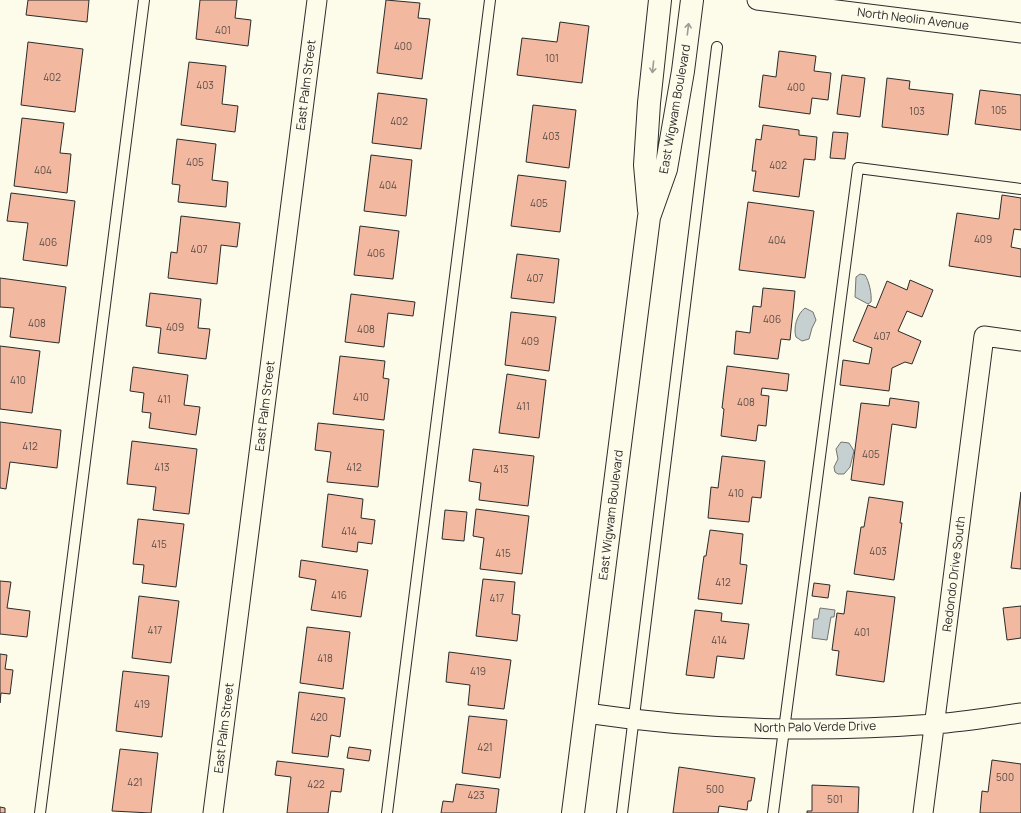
<svg xmlns="http://www.w3.org/2000/svg" width="1021" height="813" font-family="Manrope,sans-serif">
  <style>
    .water { fill: #c7d0d0; stroke: #74746e }
    .building { fill: #f2b8a0; stroke: #2b2b2b }
    .lines { fill: none; stroke-linecap: round; stroke-linejoin: round }
    .lane-casing { stroke: #2b2b2b; stroke-width: 12 }
    .street-casing { stroke: #2b2b2b; stroke-width: 21 }
    .secondary-casing { stroke: #2b2b2b; stroke-width: 24 }
    .lane { stroke: #fdfbea; stroke-width: 10 }
    .street { stroke: #fdfbea; stroke-width: 19 }
    .secondary { stroke: #fdfbea; stroke-width: 22 }
    .oneway { stroke: #9e9d94 }
    .labels { text-anchor: middle; stroke-width: 3; stroke-linejoin: round; paint-order: stroke }
    .number-label { font-size: 10px; fill: #5d4e48 }
    .street-label { font-size: 12px; fill: #2b2b2b; stroke: #fdfbea }
  </style>
  <rect width="100%" height="100%" fill="#fdfbea"/>
  <path class="water" d="M860,274L865,275C869,281 872,294 871,302L868,304L855,297L856,277Z
    M805,308L813,312L816,320L812,328L809,339L802,341L796,337C793,328 797,314 805,308Z
    M841,442L849,443L854,451L850,467L844,474H838L835,472L834,467L838,459L836,449Z
    M820,608L835,610L834,617H831L827,640L812,638L814,619H818Z"/>
  <path class="building" d="M28,0H89L87,22L26,15Z
    M200,0H237L235,18L251,20L248,46L196,39Z
    M386,0L420,3L418,18L430,19L422,79L377,73Z
    M560,22L589,26L582,83L517,75L522,38L557,42Z
    M28,42L83,49L75,112L21,105Z
    M779,51L816,56L814,71L831,73L828,100L812,98L810,114L759,107L763,75L776,77Z
    M189,62L226,66L222,104L238,106L235,132L181,125Z
    M842,75L865,78L860,117L837,114Z
    M887,78L910,81L909,89L953,94L948,135L882,127Z
    M980,90L1021,95V130L975,124Z
    M378,93L427,99L421,149L372,143Z
    M533,105L576,110L569,168L526,162Z
    M22,118L64,123L60,153L71,154L67,193L14,186Z
    M763,125L799,130V135L817,137L815,160L804,159L799,197L753,191L756,171H752L756,139L761,140Z
    M833,132L848,133L845,159L830,158Z
    M177,139L216,144L212,180L228,182L226,207L178,202L180,185L172,184Z
    M371,155L412,160L406,216L364,211Z
    M518,175L566,181L560,232L511,226Z
    M11,193L75,201L67,266L23,260L28,223L7,221Z
    M1002,195L1021,198V230L1014,229L1011,247L1021,249V277L949,266L957,213L999,219Z
    M748,202L814,211L805,278L739,270Z
    M181,216L240,223L237,247L221,245L217,284L168,278L171,252L177,253Z
    M360,226L399,231L393,279L354,275Z
    M517,254L559,259L554,303L511,298Z
    M0,278L66,287L59,343L10,337L14,308L0,307Z
    M910,280L933,290L922,317L907,311L898,331L921,341L912,364L905,362L892,368L889,391L840,385L843,360L869,364L872,348L853,341L868,305L876,308L887,281L907,290Z
    M763,288L795,291L790,340L781,339L778,359L734,354L736,331L750,333L753,306L761,307Z
    M150,293L201,299L198,328L210,329L206,359L158,353L161,328L146,326Z
    M351,294L415,302L413,316L388,313L384,347L345,342Z
    M511,312L556,317L549,371L505,365Z
    M0,346L40,351L32,413L0,409Z
    M340,356L385,361L383,378L389,379L384,420L333,414Z
    M727,366L789,374L787,391L762,388L761,395L769,396L766,426L758,425L756,441L721,436L724,409L722,408Z
    M133,367L188,375L184,405L200,407L196,435L149,428L151,413L142,412L144,393L130,391Z
    M507,374L546,380L539,438L499,433Z
    M890,398L919,402L916,428L892,424L884,485L851,480L861,403L889,406Z
    M0,422L61,430L57,468L10,462L6,489L0,488Z
    M318,423L384,430L378,487L327,482L331,452L315,450Z
    M132,441L197,449L189,514L153,510L156,487L127,484Z
    M473,449L534,456L528,506L479,500L481,483L469,481Z
    M722,456L765,461L761,498L752,497L749,522L708,518L711,487L718,488Z
    M1021,492V569L1011,568Z
    M328,494L363,499L361,518L375,520L372,544L358,542L357,552L322,547Z
    M869,497L903,502L900,523H902L894,580L854,574L861,527H864Z
    M476,509L529,516L522,574L480,569L484,538L473,536Z
    M445,510L467,512L464,541L442,539Z
    M138,519L184,524L176,587L142,583L144,565L133,564Z
    M710,530L743,534L740,564L747,565L742,604L698,599L704,556H706Z
    M301,560L368,570L361,617L311,610L316,580L299,577Z
    M483,579L515,582L512,614L520,615L517,641L476,636Z
    M0,581L11,582L7,608L30,611L27,637L0,634Z
    M814,583L830,585L828,598L812,596Z
    M847,591L895,597L884,682L836,675L839,651L832,650L837,613L844,614Z
    M139,596L179,601L171,663L132,658Z
    M1021,606V638L1007,640L1003,608Z
    M695,610L722,613L721,621L749,624L744,659L717,656L714,678L686,675Z
    M307,627L350,632L343,689L300,683Z
    M449,652L511,660L504,709L468,705L470,685L446,682Z
    M0,654L7,655L5,669L13,670L10,694L1,693L0,703Z
    M123,671L169,676L162,737L116,731Z
    M299,692L345,698L340,737L331,735L328,757L292,753Z
    M469,716L507,720L500,778L462,773Z
    M349,747L371,750L369,761L347,758Z
    M120,749L158,753L151,813L112,811Z
    M992,760L1021,764V813H980L982,791L988,792Z
    M277,761L344,769L341,792L331,791L328,813H287L291,777L275,775Z
    M679,767L755,778L751,801H748L747,810L719,806L718,813H673Z
    M456,784L499,789L496,813H441L443,801L453,802Z
    M812,785L859,787L858,813H807V811H812Z
    M0,807L5,808V813H0Z"/>
  <g class="lines">
    <g class="lane-casing">
      <path id="lane" d="M40,813L144,0
        M387,813L490,0
        M622,813L717,47
        M773,813L858,168L1021,189"/>
    </g>
    <g class="street-casing">
      <path id="street" d="M757,0L1021,33
        M586,713C700,730 818,733 934,724C963,722 992,717 1021,713
        M213,813L317,0
        M923,813L984,336L1021,341"/>
    </g>
    <g class="secondary-casing">
      <path id="secondary" d="M649,210L645,165L649,103L660,0
        M573,813L649,217L666,169L683,71L692,0"/>
    </g>
    <use href="#lane" class="lane"/>
    <use href="#street" class="street"/>
    <use href="#secondary" class="secondary"/>
  </g>
  <defs><path id="oneway-shaft" d="M-6 0H5M1.5-3L5.5 0L1.5 3" fill="none" stroke-width="1.6" stroke-linecap="round" stroke-linejoin="round"/></defs>
  <g class="oneway">
    <use href="#oneway-shaft" transform="translate(688 29) rotate(-83)"/>
    <use href="#oneway-shaft" transform="translate(653 67) rotate(96)"/>
  </g>
  <g class="labels">
    <g class="number-label">
      <text x="223" y="34">401</text>
      <text x="403" y="50">400</text>
      <text x="552" y="62">101</text>
      <text x="52" y="81">402</text>
      <text x="205" y="89">403</text>
      <text x="796" y="91">400</text>
      <text x="999" y="114">105</text>
      <text x="917" y="115">103</text>
      <text x="399" y="125">402</text>
      <text x="551" y="140">403</text>
      <text x="195" y="166">405</text>
      <text x="778" y="169">402</text>
      <text x="43" y="174">404</text>
      <text x="388" y="189">404</text>
      <text x="539" y="207">405</text>
      <text x="983" y="243">409</text>
      <text x="777" y="244">404</text>
      <text x="48" y="246">406</text>
      <text x="199" y="253">407</text>
      <text x="376" y="257">406</text>
      <text x="535" y="282">407</text>
      <text x="772" y="323">406</text>
      <text x="37" y="327">408</text>
      <text x="175" y="331">409</text>
      <text x="366" y="333">408</text>
      <text x="882" y="340">407</text>
      <text x="530" y="345">409</text>
      <text x="18" y="384">410</text>
      <text x="361" y="401">410</text>
      <text x="164" y="403">411</text>
      <text x="746" y="406">408</text>
      <text x="523" y="410">411</text>
      <text x="30" y="450">412</text>
      <text x="871" y="458">405</text>
      <text x="162" y="471">413</text>
      <text x="354" y="471">412</text>
      <text x="501" y="473">413</text>
      <text x="736" y="497">410</text>
      <text x="349" y="535">414</text>
      <text x="159" y="548">415</text>
      <text x="878" y="555">403</text>
      <text x="503" y="557">415</text>
      <text x="723" y="586">412</text>
      <text x="339" y="599">416</text>
      <text x="497" y="602">417</text>
      <text x="155" y="634">417</text>
      <text x="862" y="636">401</text>
      <text x="719" y="644">414</text>
      <text x="325" y="662">418</text>
      <text x="478" y="675">419</text>
      <text x="142" y="708">419</text>
      <text x="319" y="721">420</text>
      <text x="485" y="751">421</text>
      <text x="1005" y="781">500</text>
      <text x="135" y="786">421</text>
      <text x="316" y="788">422</text>
      <text x="715" y="793">500</text>
      <text x="476" y="799">423</text>
      <text x="835" y="803">501</text>
    </g>
    <g class="street-label">
      <text transform="translate(913 19) rotate(7)" y="4">North Neolin Avenue</text>
      <text transform="translate(306 85) rotate(-83)" y="4">East Palm Street</text>
      <text transform="translate(675 109) rotate(-80)" y="4">East Wigwam Boulevard</text>
      <text transform="translate(265 406) rotate(-83)" y="4">East Palm Street</text>
      <text transform="translate(611 515) rotate(-83)" y="4">East Wigwam Boulevard</text>
      <text transform="translate(954 574) rotate(-83)" y="4">Redondo Drive South</text>
      <text transform="translate(815 727) rotate(-1)" y="4">North Palo Verde Drive</text>
      <text transform="translate(224 728) rotate(-83)" y="4">East Palm Street</text>
    </g>
  </g>
</svg>
